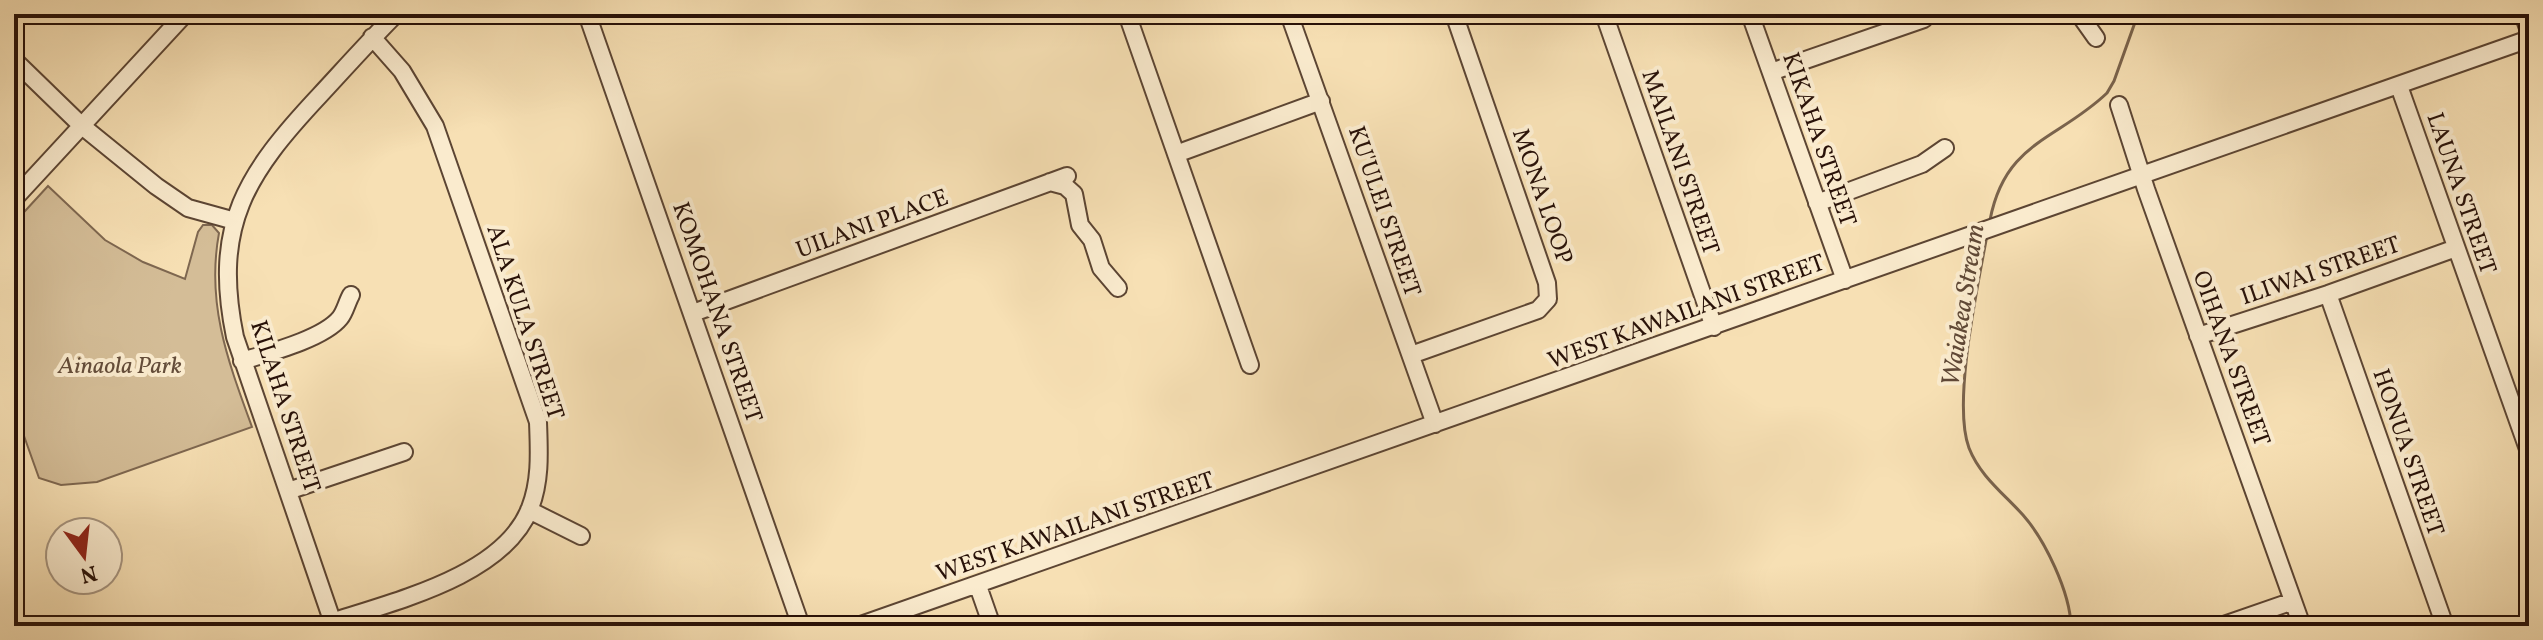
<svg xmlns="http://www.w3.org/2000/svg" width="2543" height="640" font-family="Vollkorn,serif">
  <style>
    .green { fill: #d4bd97; stroke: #7e6750; stroke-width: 2 }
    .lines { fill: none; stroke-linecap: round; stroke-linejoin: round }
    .stream { stroke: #7a634c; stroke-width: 3 }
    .minor-casing { stroke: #5c4533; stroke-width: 20 }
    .minor { stroke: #faebce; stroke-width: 16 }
    .labels { text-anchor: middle; stroke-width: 8; stroke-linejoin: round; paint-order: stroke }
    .street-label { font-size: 24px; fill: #281108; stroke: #faebce }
    .park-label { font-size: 24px; font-style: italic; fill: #644d3a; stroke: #faebce }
    .water-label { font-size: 26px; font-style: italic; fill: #5f4836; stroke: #faebce }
  </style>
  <rect width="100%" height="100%" fill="#f7e0b4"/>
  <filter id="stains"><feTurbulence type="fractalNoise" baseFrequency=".0025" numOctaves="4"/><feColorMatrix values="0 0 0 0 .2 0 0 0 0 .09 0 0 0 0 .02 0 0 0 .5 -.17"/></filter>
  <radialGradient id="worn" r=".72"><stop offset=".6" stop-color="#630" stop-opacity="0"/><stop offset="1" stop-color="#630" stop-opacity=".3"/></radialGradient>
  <path class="green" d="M48,186L105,240L143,262L185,279L198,232L203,225H212L219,233C206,304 228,361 252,427L97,482L61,485L39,478L14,408V223Z"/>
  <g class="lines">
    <path class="stream" d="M1990,220C2005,141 2058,140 2107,93L2114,81L2138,14
      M1987,235C1978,285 1952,403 1969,448C1980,476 2003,493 2023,515C2045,540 2070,592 2071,626"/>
    <g class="minor-casing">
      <path id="minor" d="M587,14L801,626
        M1127,14L1250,365
        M1289,14L1435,424
        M1604,14L1714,327
        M1750,14L1845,280
        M2079,14L2096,38
        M2523,14L2529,31
        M14,60L82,126L156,186L188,208L235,221
        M1771,72L1924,19
        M2399,86L2529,452
        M2119,105L2146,189L2302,626
        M1176,154L1321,101
        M1050,182L1065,186L1074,194L1080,225L1092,240L1101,268L1118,288
        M14,199L185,14
        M1817,203L1922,164L1945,148
        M2328,294L2445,626
        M693,313L1067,176
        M2198,336L2328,294L2456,248
        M1411,355L1538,310L1548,299L1547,283L1454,14
        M242,361C268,353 323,339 340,318C345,312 347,302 351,295
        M288,491L404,452
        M529,510L581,536
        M978,586L992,626
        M320,626C385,603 503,579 530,508C541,480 539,451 538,422L435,126L402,71L372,37
        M334,626L235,337C212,225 246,174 320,95C345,68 370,40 396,14
        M858,626L2529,39
        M2221,626L2293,601"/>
    </g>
    <use href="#minor" class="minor"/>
  </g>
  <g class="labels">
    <g class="street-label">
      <text transform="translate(1820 139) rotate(71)" y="8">KIKAHA STREET</text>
      <text transform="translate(1681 162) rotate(71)" y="8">MAILANI STREET</text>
      <text transform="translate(2462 193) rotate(71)" y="8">LAUNA STREET</text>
      <text transform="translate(1543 196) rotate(71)" y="8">MONA LOOP</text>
      <text transform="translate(1385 211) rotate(71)" y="8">KU'ULEI STREET</text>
      <text transform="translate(872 223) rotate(-20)" y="8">UILANI PLACE</text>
      <text transform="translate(2320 270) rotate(-19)" y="8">ILIWAI STREET</text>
      <text transform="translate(1686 311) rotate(-20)" y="8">WEST KAWAILANI STREET</text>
      <text transform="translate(718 312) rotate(71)" y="8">KOMOHANA STREET</text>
      <text transform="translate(526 322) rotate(72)" y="8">ALA KULA STREET</text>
      <text transform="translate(2232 358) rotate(70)" y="8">OIHANA STREET</text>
      <text transform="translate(286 406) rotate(72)" y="8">KILAHA STREET</text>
      <text transform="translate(2409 452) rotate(71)" y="8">HONUA STREET</text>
      <text transform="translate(1075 526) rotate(-19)" y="8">WEST KAWAILANI STREET</text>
    </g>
    <g class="park-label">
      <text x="120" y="373">Ainaola Park</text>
    </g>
    <g class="water-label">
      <text transform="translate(1962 305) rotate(-81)" y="9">Waiakea Stream</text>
    </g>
  </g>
  <rect width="2543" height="640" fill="none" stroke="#f7e0b4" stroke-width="48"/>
  <rect x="16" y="16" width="2511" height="608" fill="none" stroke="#281108" stroke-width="4"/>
  <rect x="24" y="24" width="2495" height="592" fill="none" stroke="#281108" stroke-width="2"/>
  <g transform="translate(84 556) rotate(165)"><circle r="38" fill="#faebce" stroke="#a6947f" stroke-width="2"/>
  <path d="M0-6L14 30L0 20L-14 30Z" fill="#8f2418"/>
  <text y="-12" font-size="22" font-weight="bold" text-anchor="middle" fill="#281108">N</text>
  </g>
  <rect width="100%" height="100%" filter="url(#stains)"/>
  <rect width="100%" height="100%" fill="url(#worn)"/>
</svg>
